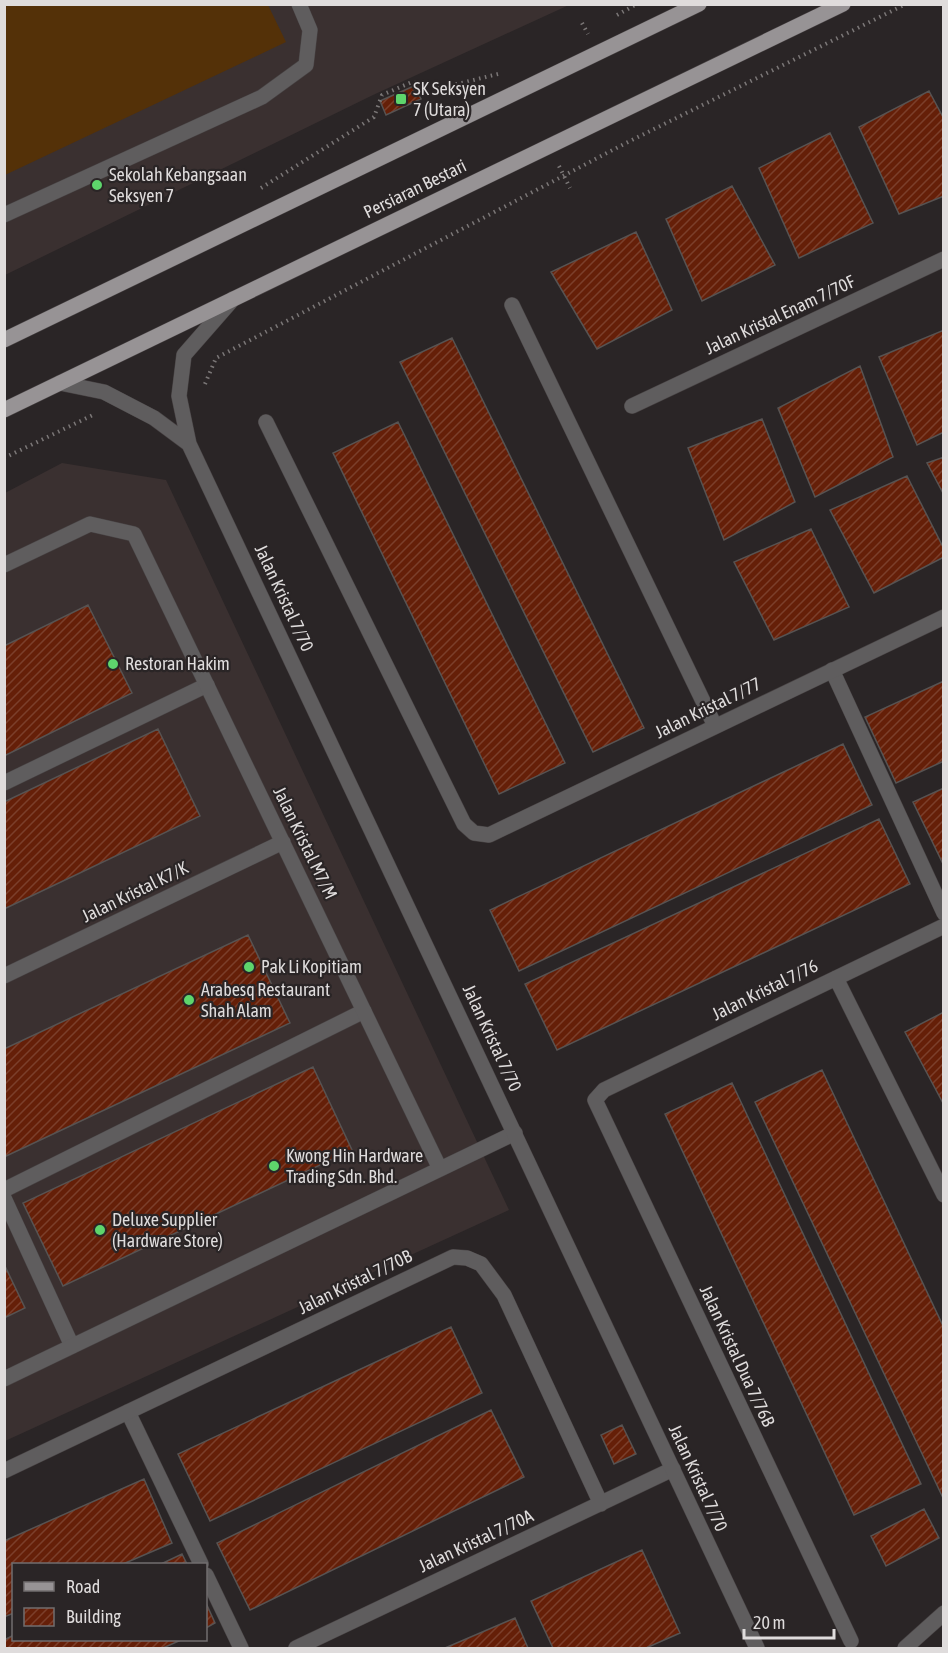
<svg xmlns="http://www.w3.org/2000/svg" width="948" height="1653" font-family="'Asap Condensed',sans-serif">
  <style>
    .built { fill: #3a3030 }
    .pitch { fill: #543108 }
    .building { fill: url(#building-hatch); stroke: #575352; stroke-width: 1.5 }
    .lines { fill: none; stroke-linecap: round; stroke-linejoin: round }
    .service-casing { stroke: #474243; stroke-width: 16 }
    .minor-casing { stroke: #474243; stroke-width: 16 }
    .tertiary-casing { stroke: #474243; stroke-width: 16 }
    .primary-casing { stroke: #474243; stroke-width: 16 }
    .path { stroke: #7b7777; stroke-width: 4; stroke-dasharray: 1.5 4.5; stroke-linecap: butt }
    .service { stroke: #5f5d5e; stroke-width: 15 }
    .minor { stroke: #5f5d5e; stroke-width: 15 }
    .tertiary { stroke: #5f5d5e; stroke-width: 15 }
    .primary { stroke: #979395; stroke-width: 15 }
    .poi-dot { fill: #5ed56c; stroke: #2a2526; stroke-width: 2 }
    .labels { text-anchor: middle; stroke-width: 4.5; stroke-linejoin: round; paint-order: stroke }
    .poi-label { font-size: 18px; fill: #dfdcdc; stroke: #2a2526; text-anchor: start }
    .street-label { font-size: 18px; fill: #dfdcdc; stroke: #2a2526 }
  </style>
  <defs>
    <pattern id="building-hatch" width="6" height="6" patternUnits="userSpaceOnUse" patternTransform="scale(1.5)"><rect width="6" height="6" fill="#651f08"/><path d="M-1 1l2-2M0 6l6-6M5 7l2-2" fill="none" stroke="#7b3f2b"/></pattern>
  </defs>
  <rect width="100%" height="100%" fill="#2a2526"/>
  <path class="built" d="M5,5H569L373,95L5,275Z
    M62,463L166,480L509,1210L5,1441V493Z"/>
  <path class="pitch" d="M4,5H268L286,42L5,175Z"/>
  <path class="building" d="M414,86L421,99L386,115L380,101Z
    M929,91L944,119V196L899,214L859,127Z
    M830,133L873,223L799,258L759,168Z
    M732,186L775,265L702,301L666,219Z
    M636,232L672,310L597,349L551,272Z
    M944,330V432L917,445L879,357Z
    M452,338L644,728L593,752L400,362Z
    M860,366L893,457L815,497L778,408Z
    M762,419L795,502L724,540L688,448Z
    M398,422L565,763L499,794L333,453Z
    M944,457V495L927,463Z
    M907,476L944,549V557L874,593L830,510Z
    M811,529L849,607L774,640L734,562Z
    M88,605L132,693L4,756V646Z
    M944,681V761L896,783L865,717Z
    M158,729L200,816L4,909V802Z
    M843,744L872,805L519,971L490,910Z
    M944,788V866L913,802Z
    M879,819L910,884L557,1050L525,984Z
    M248,935L290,1023L4,1157V1049Z
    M944,1012V1105L905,1032Z
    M313,1067L352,1150L63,1286L23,1203Z
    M822,1070L944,1328V1500L755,1102Z
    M732,1083L921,1484L854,1515L665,1114Z
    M4,1264L25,1308L4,1318Z
    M451,1327L482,1393L210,1521L178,1454Z
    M491,1410L524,1477L250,1610L217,1543Z
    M622,1425L636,1454L614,1464L601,1435Z
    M144,1479L172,1543L123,1564H14V1613L4,1617V1541Z
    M924,1509L939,1538L886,1566L871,1536Z
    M642,1550L680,1633L646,1648H553L531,1601Z
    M182,1554L187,1564H161Z
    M206,1603L215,1623L206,1628Z
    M515,1618L528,1648H445Z
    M14,1635V1640H181L163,1648H4V1640Z"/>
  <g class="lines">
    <g class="service-casing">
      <path id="service" d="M4,215L262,97L306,65L310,30L299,4
        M832,670L944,913
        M4,783L207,685
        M4,1190L364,1011
        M4,1198L72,1346
        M128,1412L201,1564
        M206,1575L241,1648"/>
    </g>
    <g class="minor-casing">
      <path id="minor" d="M512,305L715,726
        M632,406L944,259
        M266,422L464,824L474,833L489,835L944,617
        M4,565L90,524L134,534L440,1169
        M4,976L283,842
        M836,978L944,1195
        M4,1379L515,1133
        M4,1471L453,1257L467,1258L481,1264L504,1295L601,1504
        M851,1641L595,1100L604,1090L944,926
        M296,1648L673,1469
        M905,1648L944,1613"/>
    </g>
    <g class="tertiary-casing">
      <path id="tertiary" d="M233,299L184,355L179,396L189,444L757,1648
        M60,383L104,392L154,418L189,444"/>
    </g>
    <g class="primary-casing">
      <path id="primary" d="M4,340L699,4
        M4,410L843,4"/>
    </g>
    <path class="path" d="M617,15L637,4
      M582,23L588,34
      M559,166L570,188
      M261,188L374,117L382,95L412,82L445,87L498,74
      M205,384L216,358L626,143L906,4
      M4,458L95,414"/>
    <use href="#service" class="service"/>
    <use href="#minor" class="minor"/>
    <use href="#tertiary" class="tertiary"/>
    <use href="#primary" class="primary"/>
  </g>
  <g class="poi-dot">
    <rect x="395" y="93" width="12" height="12" rx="3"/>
    <circle cx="97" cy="185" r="6"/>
    <circle cx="113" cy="664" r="6"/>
    <circle cx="249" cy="967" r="6"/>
    <circle cx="189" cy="1000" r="6"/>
    <circle cx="274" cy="1166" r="6"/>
    <circle cx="100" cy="1230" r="6"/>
  </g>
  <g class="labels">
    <g class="poi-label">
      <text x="413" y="95">SK Seksyen<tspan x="413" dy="21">7 (Utara)</tspan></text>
      <text x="109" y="181">Sekolah Kebangsaan<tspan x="109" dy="21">Seksyen 7</tspan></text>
      <text x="125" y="670">Restoran Hakim</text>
      <text x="261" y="973">Pak Li Kopitiam</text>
      <text x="201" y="996">Arabesq Restaurant<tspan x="201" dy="21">Shah Alam</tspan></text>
      <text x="286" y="1162">Kwong Hin Hardware<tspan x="286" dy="21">Trading Sdn. Bhd.</tspan></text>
      <text x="112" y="1226">Deluxe Supplier<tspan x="112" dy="21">(Hardware Store)</tspan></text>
    </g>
    <g class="street-label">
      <text transform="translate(415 189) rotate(-26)" y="6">Persiaran Bestari</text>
      <text transform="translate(780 315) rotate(-25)" y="6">Jalan Kristal Enam 7/70F</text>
      <text transform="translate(284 598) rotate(65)" y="6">Jalan Kristal 7/70</text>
      <text transform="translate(708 708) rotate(-26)" y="6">Jalan Kristal 7/77</text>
      <text transform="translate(305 843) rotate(64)" y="6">Jalan Kristal M7/M</text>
      <text transform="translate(135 892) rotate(-26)" y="6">Jalan Kristal K7/K</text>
      <text transform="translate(765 990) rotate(-26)" y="6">Jalan Kristal 7/76</text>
      <text transform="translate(492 1038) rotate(65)" y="6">Jalan Kristal 7/70</text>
      <text transform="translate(355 1282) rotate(-26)" y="6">Jalan Kristal 7/70B</text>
      <text transform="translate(737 1356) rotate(65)" y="6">Jalan Kristal Dua 7/76B</text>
      <text transform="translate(698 1478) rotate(65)" y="6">Jalan Kristal 7/70</text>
      <text transform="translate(476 1541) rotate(-25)" y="6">Jalan Kristal 7/70A</text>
    </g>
  </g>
  <rect width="948" height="1653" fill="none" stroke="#dfdcdc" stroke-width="12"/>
  <rect x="12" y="1563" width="195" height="78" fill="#2a2526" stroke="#726e6f" stroke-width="1.5"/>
  <rect x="24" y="1582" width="30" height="9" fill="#979395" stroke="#726e6f" stroke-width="1.5"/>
  <text x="66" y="1593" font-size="18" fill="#dfdcdc">Road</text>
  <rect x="24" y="1608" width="30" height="18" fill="url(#building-hatch)" stroke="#726e6f" stroke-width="1.5"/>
  <text x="66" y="1623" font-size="18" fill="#dfdcdc">Building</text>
  <path d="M744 1629v9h90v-9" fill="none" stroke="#dfdcdc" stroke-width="3"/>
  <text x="753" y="1629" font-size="18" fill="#dfdcdc" stroke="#2a2526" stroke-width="4.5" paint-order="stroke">20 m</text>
</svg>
